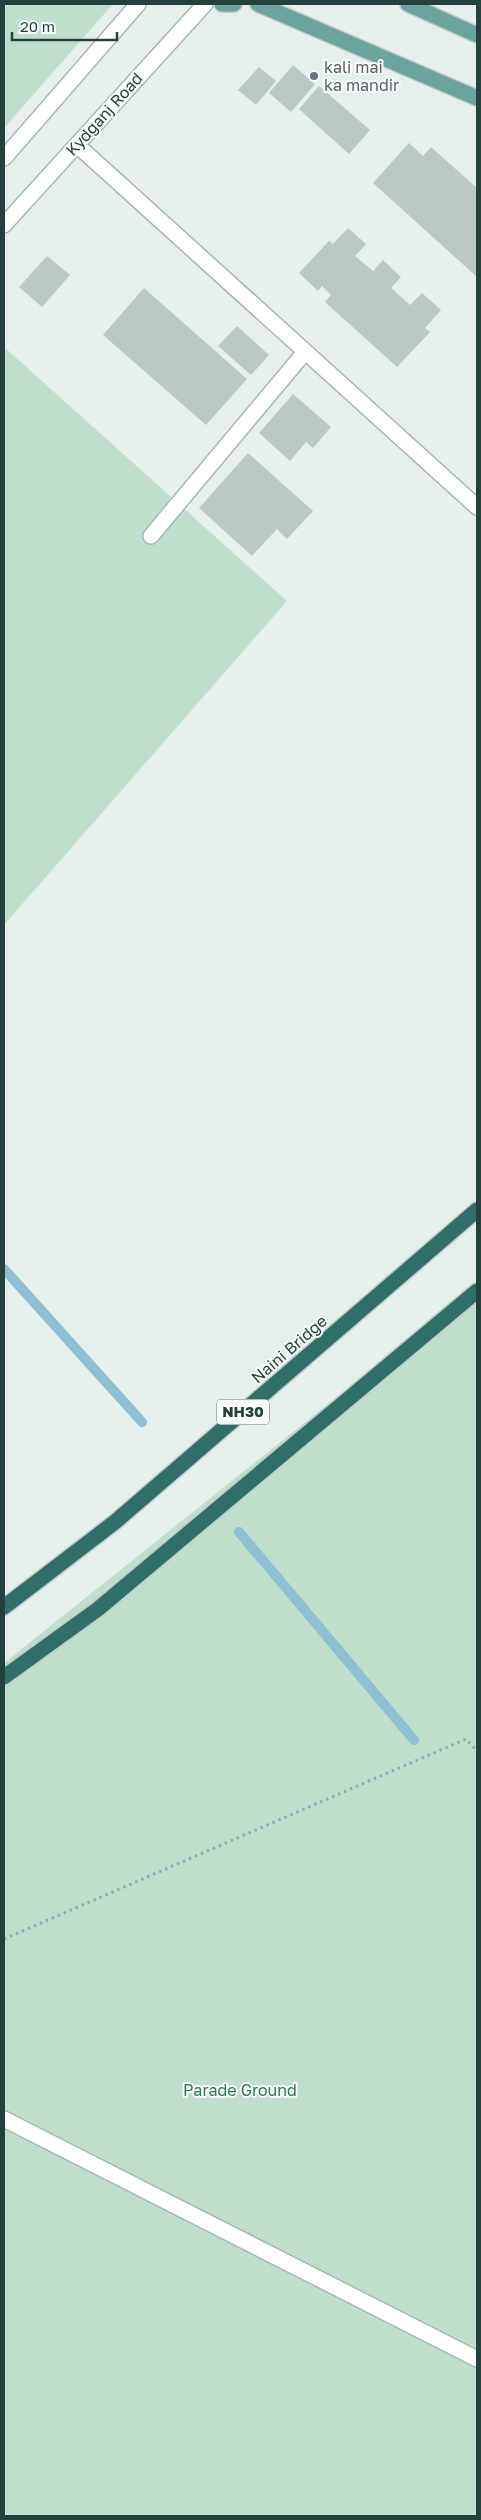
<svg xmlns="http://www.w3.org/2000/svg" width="481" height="2520" font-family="'Golos Text',sans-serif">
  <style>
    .green { fill: #bfdfcc }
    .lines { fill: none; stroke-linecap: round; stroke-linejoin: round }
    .stream { stroke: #8ebfd3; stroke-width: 10 }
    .building { fill: #bbc9c5 }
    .lane-casing { stroke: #a7b7b4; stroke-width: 18 }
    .street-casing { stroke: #a7b7b4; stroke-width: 18 }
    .secondary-casing { stroke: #a4bab5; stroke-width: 18 }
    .primary-casing { stroke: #c2cac9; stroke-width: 18 }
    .highway-casing { stroke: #c2cac9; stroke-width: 18 }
    .path { stroke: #86b2aa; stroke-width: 3; stroke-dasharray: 2.5 4; stroke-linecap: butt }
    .lane { stroke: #fff; stroke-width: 15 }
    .street { stroke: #fff; stroke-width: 15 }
    .secondary { stroke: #fff; stroke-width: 15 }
    .primary { stroke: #6aa49d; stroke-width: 15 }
    .highway { stroke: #2f6e69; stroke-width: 15 }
    .worship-dot { fill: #6b7280; stroke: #f6fbf9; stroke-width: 2 }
    .labels { text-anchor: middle; stroke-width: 4; stroke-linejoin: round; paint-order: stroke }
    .shield { fill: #f6fbf9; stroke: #637975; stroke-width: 1 }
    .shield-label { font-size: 15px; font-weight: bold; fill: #24413d }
    .worship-label { font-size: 16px; fill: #5b616d; stroke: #f6fbf9; text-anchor: start }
    .street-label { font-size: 16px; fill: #24413d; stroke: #f6fbf9 }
    .park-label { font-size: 16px; fill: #2e7854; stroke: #f6fbf9 }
  </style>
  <rect width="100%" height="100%" fill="#e5efec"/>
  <path class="green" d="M4,4H113L4,128Z
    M4,347L287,601L4,925Z
    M477,1285V2516H4V1663Z"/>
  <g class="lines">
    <path class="stream" d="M4,1269L142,1422
      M239,1532L414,1740"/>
  </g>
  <path class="building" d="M293,65L315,84L291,112L269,93Z
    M259,67L276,81L256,105L238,90Z
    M319,86L370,130L349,154L299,109Z
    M409,143L423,156L431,147L477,188V277L373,183Z
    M348,228L366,244L355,256L373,271L383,260L401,277L391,288L410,305L422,293L441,310L425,328L430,332L397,367L325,302L331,295L322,286L318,291L299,273L329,241L333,244Z
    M47,256L70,275L42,307L19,287Z
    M144,288L247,379L206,425L103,335Z
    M237,326L269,355L251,375L218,346Z
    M293,394L331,427L313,448L306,442L290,461L259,433Z
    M248,453L313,511L287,539L277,529L252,556L199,508Z"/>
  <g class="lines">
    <g class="lane-casing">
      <path id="lane" d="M77,145L477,507
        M151,536L305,352"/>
    </g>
    <g class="street-casing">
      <path id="street" d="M4,2119L477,2359"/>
    </g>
    <g class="secondary-casing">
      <path id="secondary" d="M4,158L138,4
        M4,225L205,4"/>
    </g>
    <g class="primary-casing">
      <path id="primary" d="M222,4H234
        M258,4L477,98
        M408,4L477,35"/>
    </g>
    <g class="highway-casing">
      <path id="highway" d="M4,1607L115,1522L477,1210
        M4,1677L98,1609L477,1291"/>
    </g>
    <path class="path" d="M4,1939L466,1739L477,1751"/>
    <use href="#lane" class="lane"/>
    <use href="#street" class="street"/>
    <use href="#secondary" class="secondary"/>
    <use href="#primary" class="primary"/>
    <use href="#highway" class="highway"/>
  </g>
  <circle class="worship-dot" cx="314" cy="76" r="5"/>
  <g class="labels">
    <rect class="shield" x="217" y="1399.5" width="52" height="25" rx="4"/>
    <g class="shield-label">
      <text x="243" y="1417">NH30</text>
    </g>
    <g class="worship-label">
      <text x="324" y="73">kali mai<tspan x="324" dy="18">ka mandir</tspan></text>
    </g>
    <g class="street-label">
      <text transform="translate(104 114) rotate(-48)" y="6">Kydganj Road</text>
      <text transform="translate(289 1349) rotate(-41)" y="6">Naini Bridge</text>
    </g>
    <g class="park-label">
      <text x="240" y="2096">Parade Ground</text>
    </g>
  </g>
  <rect width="481" height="2520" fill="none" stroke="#24413d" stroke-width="10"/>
  <path d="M12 32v8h105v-8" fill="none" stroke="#24413d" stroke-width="2.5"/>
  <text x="20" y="32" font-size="15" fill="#24413d" stroke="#f6fbf9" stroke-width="4" paint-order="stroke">20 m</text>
</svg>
